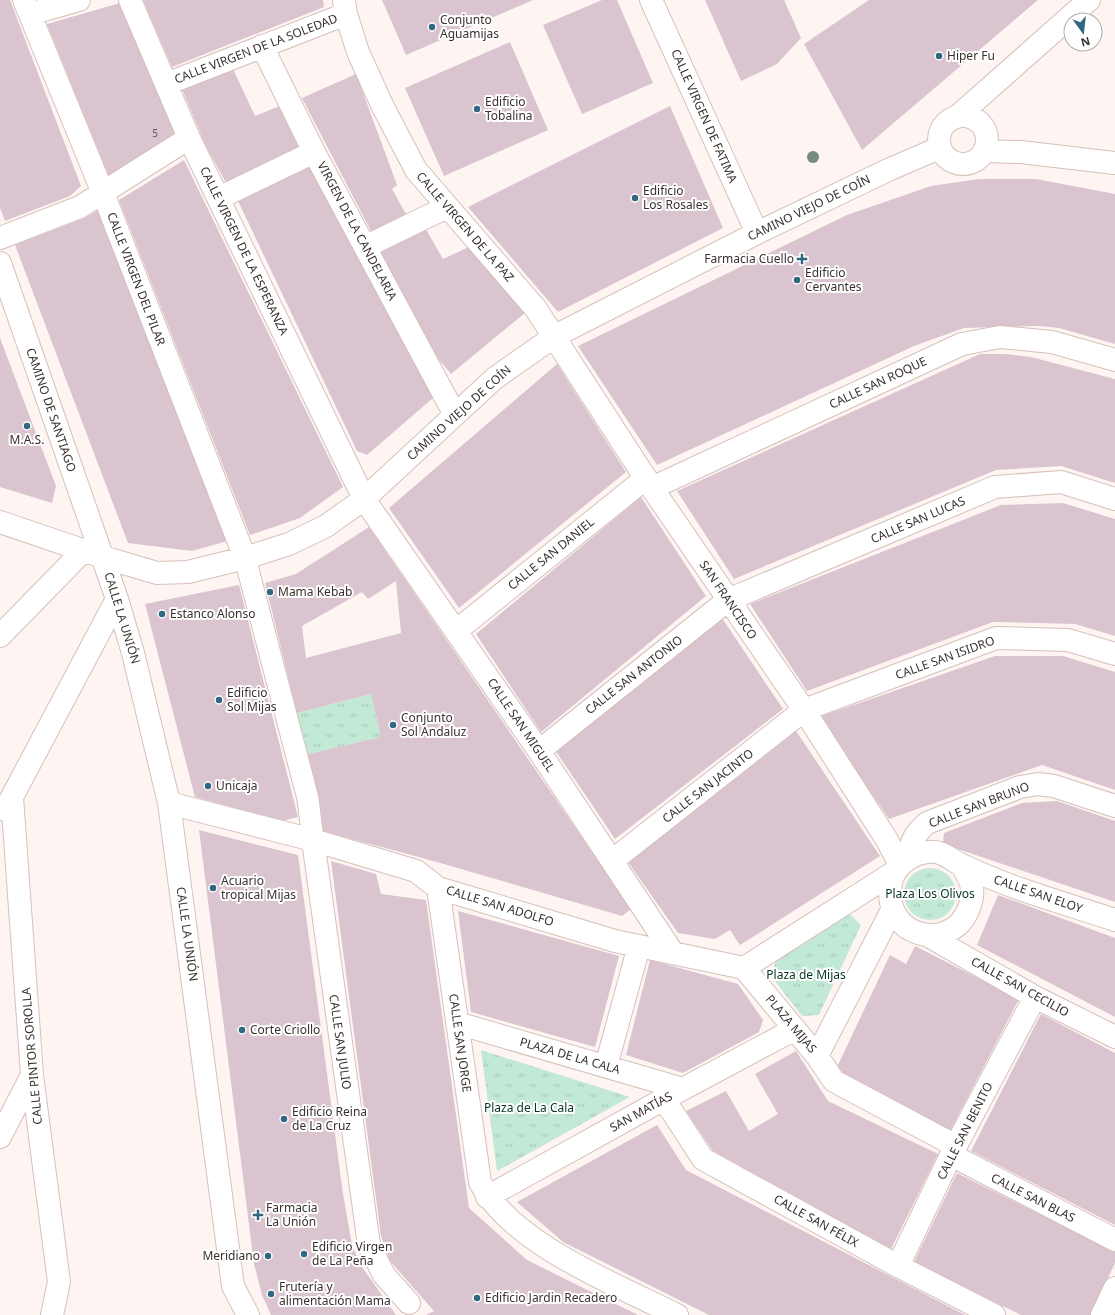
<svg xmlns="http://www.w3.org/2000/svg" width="1115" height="1315" font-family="'Noto Sans',sans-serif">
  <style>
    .park { fill: url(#park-tufts) }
    .building { fill: #d9c4cf; fill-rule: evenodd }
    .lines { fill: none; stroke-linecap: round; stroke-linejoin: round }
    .pedestrian-casing { stroke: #d6c0b9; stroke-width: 23 }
    .minor-casing { stroke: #d6c0b9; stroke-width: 24 }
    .pedestrian { stroke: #fff; stroke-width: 21 }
    .minor { stroke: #fff; stroke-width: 22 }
    .tree { fill: #768b81 }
    .poi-dot { fill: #326783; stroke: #fff; stroke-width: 1.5 }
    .labels { text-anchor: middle; stroke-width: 4; stroke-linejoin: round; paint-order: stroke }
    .number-label { font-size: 10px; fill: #615656 }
    .poi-label { font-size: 12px; fill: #39312e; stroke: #fff; text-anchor: start }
    .street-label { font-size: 12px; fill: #39312e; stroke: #fff }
    .park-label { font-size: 12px; fill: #073424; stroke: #fff }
  </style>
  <defs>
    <pattern id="park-tufts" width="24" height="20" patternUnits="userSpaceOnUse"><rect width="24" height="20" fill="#c2e9d6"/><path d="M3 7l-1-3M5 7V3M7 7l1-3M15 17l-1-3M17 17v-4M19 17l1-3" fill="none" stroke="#a7c8b8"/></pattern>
  </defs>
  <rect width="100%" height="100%" fill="#fef5f2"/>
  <path class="park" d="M371,694L381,737L308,754L297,713Z
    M904 894a26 26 0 1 1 52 0a26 26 0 1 1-52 0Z
    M850,914L861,925L819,1015L802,1016L771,976L776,961Z
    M481,1050L630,1097L497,1171Z"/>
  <path class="building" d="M0,0H10L81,186L70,196L5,221L0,208Z
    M143,0H323L324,7L172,67Z
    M382,0H533L406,55Z
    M602,0H617L653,83L582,114L543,25Z
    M705,0H784L801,38L777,64L741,81Z
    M869,0H1038L862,150L804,44Z
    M120,3L176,135L109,177L47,24Z
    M510,42L548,130L444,176L405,88Z
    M233,69L255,116L282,105L302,146L226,183L205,144L182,89Z
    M356,74L397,185L392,189L407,216L372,233L302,98Z
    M670,106L723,228L558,312L468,207Z
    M184,160L343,487L300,518L250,535L119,200Z
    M311,165L433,398L367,455L357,451L238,201Z
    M979,179H1036L1115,194V344L1059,328L1039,326L964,328L914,346L657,465L578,346L847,215L931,186Z
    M99,210L227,541L192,551L128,543L15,245L85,218Z
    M424,226L443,259L469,247L526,312L451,374L426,344L376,250Z
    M0,338L56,486L52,503L0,487Z
    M980,354H1006L1031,357L1115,379V483L1061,466L996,470L734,579L677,491Z
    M557,364L626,472L459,608L389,508Z
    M641,497L706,596L541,732L476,634Z
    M1063,503L1115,519V636L1075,624L993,622L807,691L750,604L1001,505Z
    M369,527L631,909L622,916L437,862L322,831L318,796L308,754L381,737L371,694L297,713L265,583L296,574ZM396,581L401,633L306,658L302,626L362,592L368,599Z
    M239,585L298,817L282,821L195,797L145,604Z
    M722,618L783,709L615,839L555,750Z
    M995,656H1063L1115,672V790L1042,765L889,819L819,717Z
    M796,731L880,856L740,945L730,930L715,939L678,933L628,862Z
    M1057,801L1115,821V902L943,844L944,833L1022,803Z
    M199,830L298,855L343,1194L352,1245L360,1264L396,1315H271L262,1295L254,1264Z
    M331,861L376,874L381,894L426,900L469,1208L527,1260L638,1315H426L434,1311L390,1261L381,1236Z
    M998,895L1115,938V1017L977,945Z
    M458,911L619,956L595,1047L471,1012Z
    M915,946L1019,999L949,1133L843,1079L838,1065L890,955L906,964Z
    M650,960L738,984L763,1020L759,1032L683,1073L626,1055Z
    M1041,1014L1115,1053V1225L971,1151Z
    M796,1051L828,1101L938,1154L891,1249L713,1151L686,1111L726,1091L749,1131L778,1114L755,1074Z
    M657,1125L686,1170L965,1315H709L563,1242L517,1202Z
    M957,1173L1115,1252V1263L1091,1315H1021L914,1262Z"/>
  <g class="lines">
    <g class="pedestrian-casing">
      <path id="pedestrian" d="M245,558L308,799L313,840"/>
    </g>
    <g class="minor-casing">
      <path id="minor" d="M24,0L103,193L245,558
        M130,0L189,138L364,499L539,751L673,953
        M344,0L346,14L358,52L382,105L416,170L536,309L652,488L804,710L887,840L900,865
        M651,0L757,233
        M30,14L79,0
        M262,46L314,152L455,415
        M166,84L346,14
        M939 140a24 24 0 1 1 48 0a24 24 0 1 1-48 0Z
        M958,116L1089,0
        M984,151L1021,152L1115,163
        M219,198L314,152
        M0,238L80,207L189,138
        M365,247L447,207
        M0,263L117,599L133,653L169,803L233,1286L248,1315
        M652,488L962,344L1000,337L1052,342L1115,360
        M0,522L103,557L157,573L188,572L245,558L289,544L326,526L364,499L495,378L555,336L757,233L888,170L939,148
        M456,631L646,478
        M0,636L84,550
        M539,751L728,600L995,487L1061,482L1115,499
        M12,797L32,1075L59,1282L52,1315
        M169,803L313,840L416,871L438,888L615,941L744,968
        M5,810L117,599
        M313,840L369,1245L384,1275L409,1303
        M909,858C911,840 914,835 927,823L1020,787L1038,784L1054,786L1115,806
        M612,861L804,710L996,638L1068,640L1115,654
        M962,865C965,871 969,878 971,884C974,892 972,900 969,908C951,955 881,937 891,883C894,868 908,856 922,853C942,848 948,859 964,866C1012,889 1064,903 1115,920
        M438,888L480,1182C510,1243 617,1285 677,1315
        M892,910L817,1056L744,968L896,871
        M927,935L1035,997L1115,1037
        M457,1023L683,1089
        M817,1056L834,1081L956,1146
        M606,1066L639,946
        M664,1099L703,1159L898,1266L994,1315
        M0,1137L32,1075
        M951,1155L1115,1240
        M487,1197L664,1099L795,1029
        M898,1266L951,1155L1035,997
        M1102,1315L1115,1288"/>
    </g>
    <use href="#pedestrian" class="pedestrian"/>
    <use href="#minor" class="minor"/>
  </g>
  <circle class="tree" cx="813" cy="157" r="6"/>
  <g class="poi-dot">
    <circle cx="432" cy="27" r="4"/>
    <circle cx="939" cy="56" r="4"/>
    <circle cx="477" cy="109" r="4"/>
    <circle cx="635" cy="198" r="4"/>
    <path d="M800 253h4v4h4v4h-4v4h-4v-4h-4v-4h4z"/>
    <circle cx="797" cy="280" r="4"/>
    <circle cx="27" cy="426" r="4"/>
    <circle cx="270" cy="592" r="4"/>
    <circle cx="162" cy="614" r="4"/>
    <circle cx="219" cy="700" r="4"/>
    <circle cx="393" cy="725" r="4"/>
    <circle cx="208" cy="786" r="4"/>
    <circle cx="213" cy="888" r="4"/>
    <circle cx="242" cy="1030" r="4"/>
    <circle cx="284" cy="1119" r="4"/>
    <path d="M256 1209h4v4h4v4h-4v4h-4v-4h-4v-4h4z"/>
    <circle cx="304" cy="1254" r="4"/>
    <circle cx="268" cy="1256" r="4"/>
    <circle cx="271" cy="1294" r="4"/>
    <circle cx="477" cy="1298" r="4"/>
  </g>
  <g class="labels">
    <g class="number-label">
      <text x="155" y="137">5</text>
    </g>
    <g class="poi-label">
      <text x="440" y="24">Conjunto<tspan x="440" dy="14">Aguamijas</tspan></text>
      <text x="947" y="60">Hiper Fu</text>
      <text x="485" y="106">Edificio<tspan x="485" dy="14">Tobalina</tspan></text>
      <text x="643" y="195">Edificio<tspan x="643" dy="14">Los Rosales</tspan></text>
      <text x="794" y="263" text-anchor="end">Farmacia Cuello</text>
      <text x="805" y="277">Edificio<tspan x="805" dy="14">Cervantes</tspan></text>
      <text x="27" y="444" text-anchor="middle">M.A.S.</text>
      <text x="278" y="596">Mama Kebab</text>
      <text x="170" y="618">Estanco Alonso</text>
      <text x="227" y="697">Edificio<tspan x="227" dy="14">Sol Mijas</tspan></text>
      <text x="401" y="722">Conjunto<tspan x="401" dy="14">Sol Andaluz</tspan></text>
      <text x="216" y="790">Unicaja</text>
      <text x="221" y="885">Acuario<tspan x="221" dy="14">tropical Mijas</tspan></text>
      <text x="250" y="1034">Corte Criollo</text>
      <text x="292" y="1116">Edificio Reina<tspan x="292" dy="14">de La Cruz</tspan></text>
      <text x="266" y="1212">Farmacia<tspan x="266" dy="14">La Unión</tspan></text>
      <text x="312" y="1251">Edificio Virgen<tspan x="312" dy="14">de La Peña</tspan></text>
      <text x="260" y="1260" text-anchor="end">Meridiano</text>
      <text x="279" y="1291">Frutería y<tspan x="279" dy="14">alimentación Mama</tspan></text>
      <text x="485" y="1302">Edificio Jardin Recadero</text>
    </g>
    <g class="street-label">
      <text transform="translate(256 49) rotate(-21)" y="4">CALLE VIRGEN DE LA SOLEDAD</text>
      <text transform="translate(704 116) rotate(66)" y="4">CALLE VIRGEN DE FATIMA</text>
      <text transform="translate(809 208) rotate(-26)" y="4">CAMINO VIEJO DE COÍN</text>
      <text transform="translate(465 227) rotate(49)" y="4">CALLE VIRGEN DE LA PAZ</text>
      <text transform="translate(357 231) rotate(62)" y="4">VIRGEN DE LA CANDELARIA</text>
      <text transform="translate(244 251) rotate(64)" y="4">CALLE VIRGEN DE LA ESPERANZA</text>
      <text transform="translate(136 279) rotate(69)" y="4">CALLE VIRGEN DEL PILAR</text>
      <text transform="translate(878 383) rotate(-25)" y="4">CALLE SAN ROQUE</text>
      <text transform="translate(51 410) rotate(71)" y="4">CAMINO DE SANTIAGO</text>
      <text transform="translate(459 413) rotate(-42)" y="4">CAMINO VIEJO DE COÍN</text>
      <text transform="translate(918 520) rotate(-23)" y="4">CALLE SAN LUCAS</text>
      <text transform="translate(551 554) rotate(-39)" y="4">CALLE SAN DANIEL</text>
      <text transform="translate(728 600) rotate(56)" y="4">SAN FRANCISCO</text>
      <text transform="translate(122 618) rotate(73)" y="4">CALLE LA UNIÓN</text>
      <text transform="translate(945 658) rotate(-20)" y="4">CALLE SAN ISIDRO</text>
      <text transform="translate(634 675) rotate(-38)" y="4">CALLE SAN ANTONIO</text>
      <text transform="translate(521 725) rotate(56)" y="4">CALLE SAN MIGUEL</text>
      <text transform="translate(708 786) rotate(-38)" y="4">CALLE SAN JACINTO</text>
      <text transform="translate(979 805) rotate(-21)" y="4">CALLE SAN BRUNO</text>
      <text transform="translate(1038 894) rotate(19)" y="4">CALLE SAN ELOY</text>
      <text transform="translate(500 906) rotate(17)" y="4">CALLE SAN ADOLFO</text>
      <text transform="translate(187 934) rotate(82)" y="4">CALLE LA UNIÓN</text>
      <text transform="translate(1020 987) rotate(29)" y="4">CALLE SAN CECILIO</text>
      <text transform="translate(791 1024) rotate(50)" y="4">PLAZA MIJAS</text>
      <text transform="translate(340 1042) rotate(82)" y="4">CALLE SAN JULIO</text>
      <text transform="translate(460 1043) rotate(82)" y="4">CALLE SAN JORGE</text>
      <text transform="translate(32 1056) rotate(-95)" y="4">CALLE PINTOR SOROLLA</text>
      <text transform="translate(570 1056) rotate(16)" y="4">PLAZA DE LA CALA</text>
      <text transform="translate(641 1112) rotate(-29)" y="4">SAN MATÍAS</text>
      <text transform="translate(965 1131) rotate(-63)" y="4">CALLE SAN BENITO</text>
      <text transform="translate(1033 1198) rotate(27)" y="4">CALLE SAN BLAS</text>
      <text transform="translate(816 1221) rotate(29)" y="4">CALLE SAN FÉLIX</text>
    </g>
    <g class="park-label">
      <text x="930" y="898">Plaza Los Olivos</text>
      <text x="806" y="979">Plaza de Mijas</text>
      <text x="529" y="1112">Plaza de La Cala</text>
    </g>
  </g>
  <g transform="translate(1083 32) rotate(165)"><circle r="19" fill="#ffffff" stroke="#b0adab"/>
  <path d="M0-3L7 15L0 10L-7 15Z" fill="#326783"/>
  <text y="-6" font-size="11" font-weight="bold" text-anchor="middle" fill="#39312e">N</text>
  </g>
</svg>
